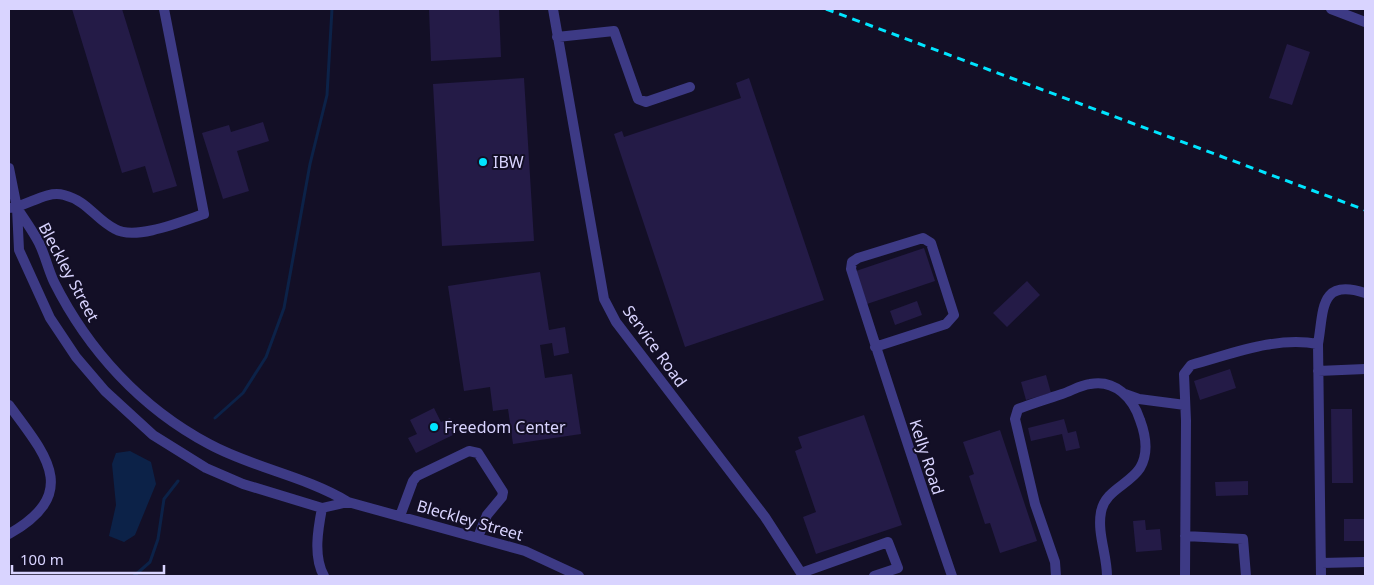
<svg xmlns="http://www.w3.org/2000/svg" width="1374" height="585" font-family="'Noto Sans',sans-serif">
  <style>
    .water { fill: #0c2248 }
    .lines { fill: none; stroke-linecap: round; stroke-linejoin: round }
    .stream { stroke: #0c2248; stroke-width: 3 }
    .building { fill: #241b47 }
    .minor { stroke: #3d3a85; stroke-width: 10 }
    .rail { stroke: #00e5ff; stroke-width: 3; stroke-dasharray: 8 6; stroke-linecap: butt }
    .poi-dot { fill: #00e5ff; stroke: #130f26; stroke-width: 2 }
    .labels { text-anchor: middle; stroke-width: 4; stroke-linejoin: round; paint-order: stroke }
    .poi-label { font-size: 16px; fill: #d9d4ff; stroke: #130f26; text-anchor: start }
    .street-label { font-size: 16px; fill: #d9d4ff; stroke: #130f26 }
  </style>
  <rect width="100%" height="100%" fill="#130f26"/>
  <path class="water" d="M130,451L151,462L156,484L135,535L124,542L109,536L116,505L112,464L116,453Z"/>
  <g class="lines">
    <path class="stream" d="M215,418L243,393L266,357L284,308L310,164L327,95L332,9
      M134,576L150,562L158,539L164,499L178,481"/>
  </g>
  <path class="building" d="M72,9H122L177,186L153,193L145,166L122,173Z
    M429,9H499L501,57L431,61Z
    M1287,44L1310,52L1292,105L1269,98Z
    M524,78L534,241L442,246L433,84Z
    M749,78L824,300L685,347L614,134L622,131L624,137L741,98L736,83Z
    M263,122L269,141L237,151L249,191L223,199L202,133L229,125L231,132Z
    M924,248L935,281L867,304L856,271Z
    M540,272L549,330L565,327L569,353L554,356L552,343L540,345L545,378L572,374L581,434L513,444L508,409L493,411L490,387L464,391L448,286Z
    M1027,281L1040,295L1007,327L993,313Z
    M917,301L922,315L895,325L890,311Z
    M1230,369L1236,388L1200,400L1194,381Z
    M1046,375L1051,393L1026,400L1021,382Z
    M434,408L441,422L450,418L457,433L416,453L408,438L417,434L410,420Z
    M1331,409H1352L1353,483H1332Z
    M864,415L902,525L816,554L803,517L816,512L795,451L802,448L798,437Z
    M1064,419L1068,433L1076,431L1080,448L1066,451L1062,434L1031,441L1028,428Z
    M1000,430L1037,541L1000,553L990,523L985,524L969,476L974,474L963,442Z
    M1248,481V495L1216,496L1215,482Z
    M1344,519H1365V541H1344Z
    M1145,520L1146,530L1160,529L1162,550L1136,552L1133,521Z"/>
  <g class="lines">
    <path class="minor" d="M553,9L604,299L616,322L765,517L803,576
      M1331,9L1365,22
      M557,37L614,31L638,99L646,102L690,87
      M9,168L17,208L19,250L50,318L76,357L105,391L153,435L206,468L243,484L322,508L348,502
      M9,208C27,207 45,190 64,195C88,201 95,219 115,229C135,241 183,221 204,214L164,9
      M17,208C24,219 33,231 39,243C45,255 48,269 54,282C88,350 141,408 209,444C253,468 305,476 348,502L525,551L579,576
      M1318,344C1324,310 1319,278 1365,293
      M875,347L946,324L954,315L931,243L923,238L858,258L852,262L851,269C884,372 917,474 952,576
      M1318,371L1365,369
      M1125,394L1139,399L1185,405
      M9,405C46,455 81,493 9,534
      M322,508C318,529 313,557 324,576
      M400,516L413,481L417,476L469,451L478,453L503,492L502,497L487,515L478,537
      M1185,536L1243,539L1246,576
      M1321,563L1365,562
      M801,573L888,542L898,568L874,576
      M1056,576L1055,562L1035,504L1015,419L1018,409C1033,403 1047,399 1062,394C1071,391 1081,385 1090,384C1115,379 1133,398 1140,420C1146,436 1149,453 1140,468C1129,485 1105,490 1101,512C1097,533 1107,555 1107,576
      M1185,576L1186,421L1184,374L1191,365C1232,354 1275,336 1318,344L1321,576"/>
    <path class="rail" d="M826,9L1365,210"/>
  </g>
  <g class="poi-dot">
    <circle cx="483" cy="162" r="5"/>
    <circle cx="434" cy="427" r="5"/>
  </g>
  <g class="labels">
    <g class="poi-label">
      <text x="493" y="168">IBW</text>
      <text x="444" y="433">Freedom Center</text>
    </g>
    <g class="street-label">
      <text transform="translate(69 272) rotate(62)" y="6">Bleckley Street</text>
      <text transform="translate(655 346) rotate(54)" y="6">Service Road</text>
      <text transform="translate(927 457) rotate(72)" y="6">Kelly Road</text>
      <text transform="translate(470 520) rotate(16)" y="6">Bleckley Street</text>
    </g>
  </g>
  <rect width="1374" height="585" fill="none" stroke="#d9d4ff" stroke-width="20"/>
  <path d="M12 565v8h152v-8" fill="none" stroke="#d9d4ff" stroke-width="2.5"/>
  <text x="20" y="565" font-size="15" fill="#d9d4ff" stroke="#130f26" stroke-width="4" paint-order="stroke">100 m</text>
</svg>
